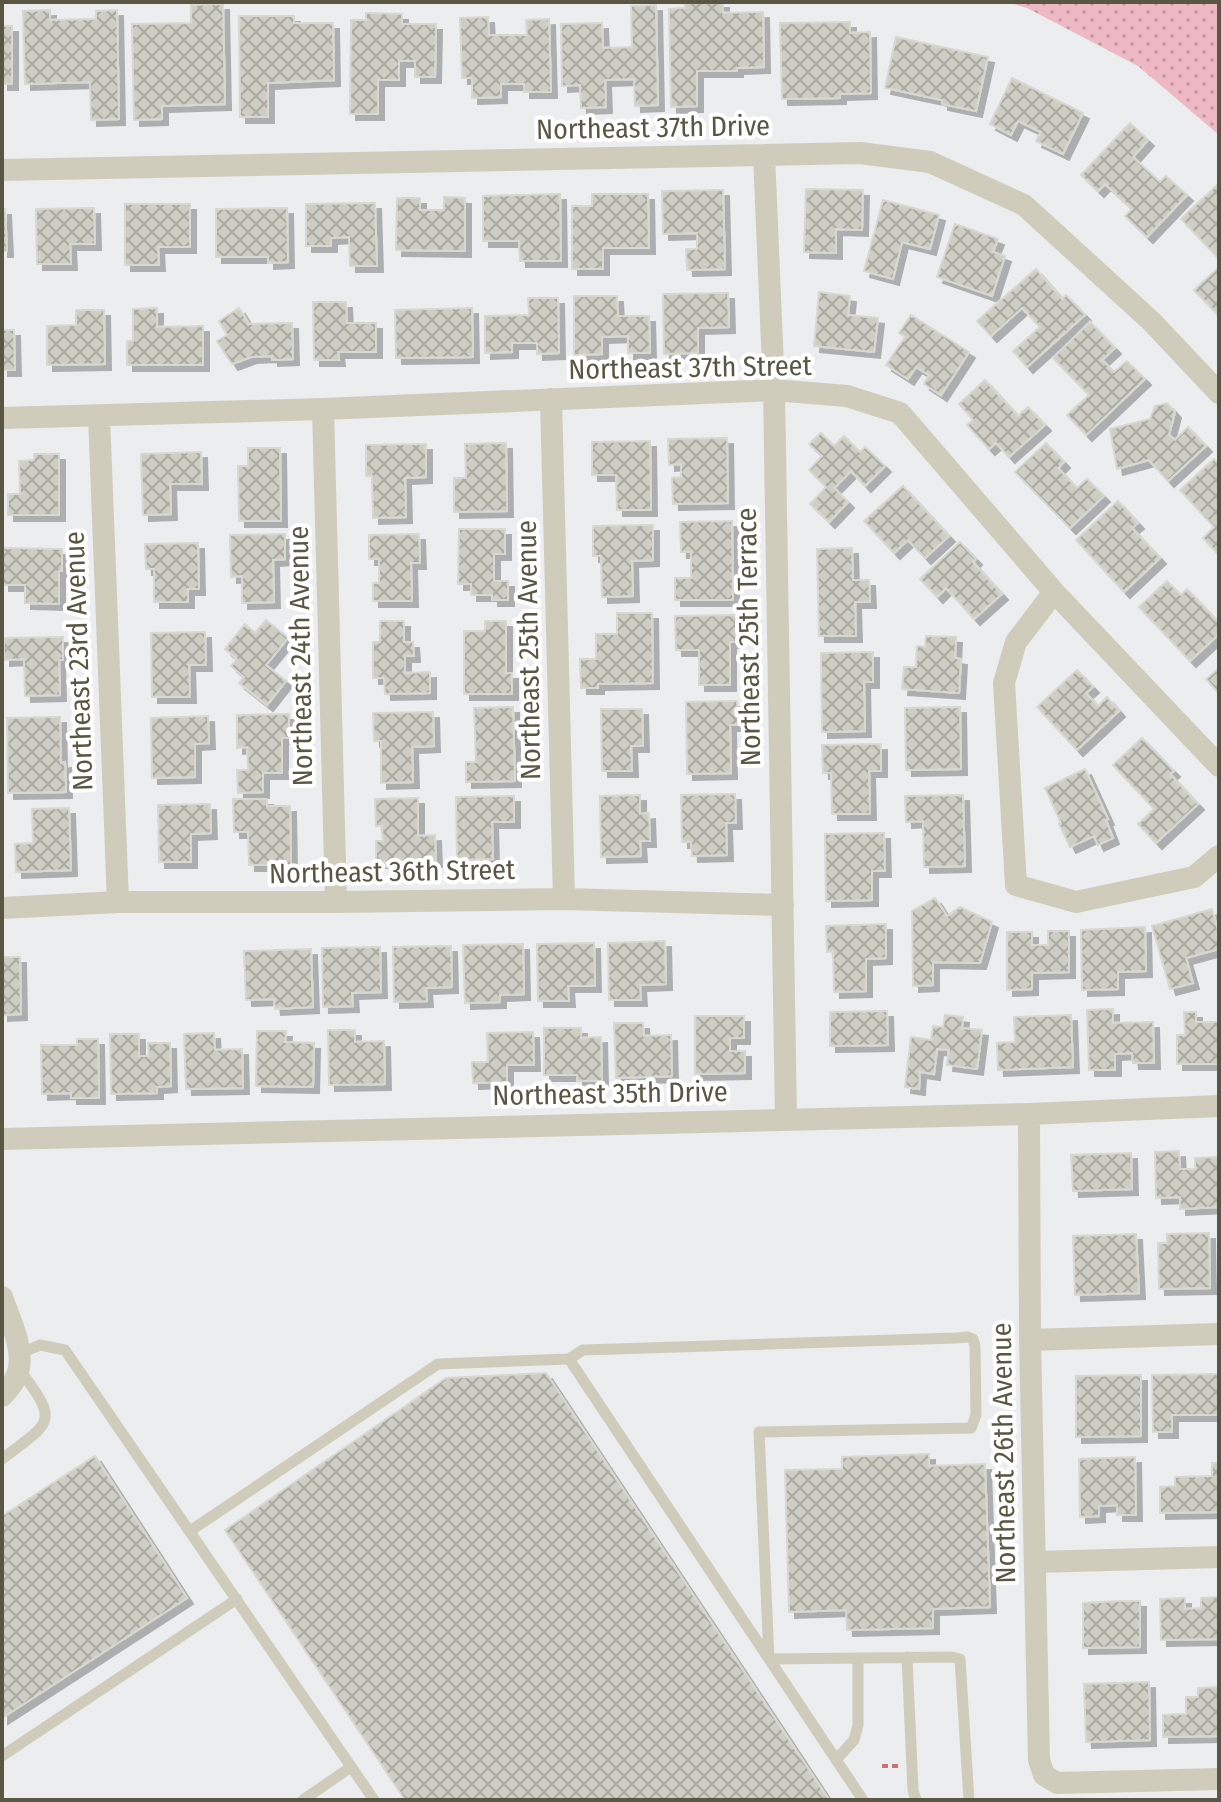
<svg xmlns="http://www.w3.org/2000/svg" width="1221" height="1802" font-family="'Fira Sans Condensed',sans-serif">
  <style>
    .grass { fill: url(#grass-dots) }
    .building { fill: url(#building-cross-hatch); stroke: #d7d8d0; stroke-width: 2; filter: url(#shadow) }
    .lines { fill: none; stroke-linecap: round; stroke-linejoin: round }
    .path { stroke: #cc7079; stroke-width: 4; stroke-dasharray: 6 4; stroke-linecap: butt }
    .lane { stroke: #cfccbc; stroke-width: 11 }
    .street { stroke: #cfccbc; stroke-width: 22 }
    .labels { text-anchor: middle; stroke-width: 8; stroke-linejoin: round; paint-order: stroke }
    .street-label { font-size: 28px; fill: #595644; stroke: #fff }
  </style>
  <defs>
    <pattern id="grass-dots" width="8" height="8" patternUnits="userSpaceOnUse" patternTransform="scale(2)"><rect width="8" height="8" fill="#eeb8c4"/><path d="M2 2h.1M6 6h.1" fill="none" stroke="#c498a1" stroke-width="1.8" stroke-linecap="round"/></pattern>
    <pattern id="building-cross-hatch" width="8" height="8" patternUnits="userSpaceOnUse" patternTransform="scale(2)"><rect width="8" height="8" fill="#cecec5"/><path d="M0 0l8 8M0 8l8-8" fill="none" stroke="#aaaaa2"/></pattern>
    <filter id="shadow"><feDropShadow dx="6" dy="6" stdDeviation="0" flood-color="#0004"/></filter>
  </defs>
  <rect width="100%" height="100%" fill="#ecedef"/>
  <path class="grass" d="M1007,2H1219V135L1138,66L1027,8Z"/>
  <path class="building" d="M685,2H723V13L763,12L764,67L737,68V71H697V106L671,107L669,9L685,8Z
    M223,4L225,104L162,106V119L134,120L132,24L191,23V5Z
    M656,5L658,105L635,106L634,79L605,80L606,107L581,108L580,85L562,86L561,24L602,23L603,48L632,47L631,6Z
    M50,10V20L96,19V11L117,10L119,119L91,120L90,82L25,84L23,11Z
    M366,13L402,14V24H436L435,77H415V61H399V80H378V114H350L351,20H366Z
    M239,16H294V23H333L334,80L268,83V117H240Z
    M488,17L489,35H527L526,20L549,19L551,92H524V84H501V97L472,98V78H462L460,18Z
    M850,22V33L870,32L871,93L840,94V98L782,99L780,23Z
    M2,26H12V84H2Z
    M896,37L988,57L976,111L942,104V100L885,88Z
    M1012,78L1083,113L1063,154L1036,141L1041,132L1018,121L1011,135L990,124Z
    M1130,123L1148,140L1133,157L1160,182L1166,176L1187,195L1147,237L1125,216L1132,209L1105,184L1098,191L1081,175Z
    M1219,183V259L1181,219Z
    M806,189L863,190L862,230L836,229V253L804,252Z
    M723,190L725,269L687,270L686,249H697V233L663,234L662,191Z
    M560,194L561,261H520L519,241H483V196Z
    M592,194H648L649,248H603V269H572V206H592Z
    M444,197L465,198V251L396,250L397,198H420V210H444Z
    M883,200L939,215L930,249L902,242L893,279L864,271Z
    M375,203L377,266H350L349,237L331,238V246H306V204Z
    M125,204H190V247H158L159,265H125Z
    M94,208L95,244H70L71,264H37L36,209Z
    M287,208L288,262L268,263V257H216V209Z
    M2,209H5L7,251H2Z
    M955,224L998,239L993,252L1005,256L992,296L937,277Z
    M1219,267V310L1216,313L1194,290Z
    M1036,269L1062,299L1066,295L1085,315L1027,367L1013,351L1040,327L1022,308L991,336L977,321Z
    M819,292L850,296L848,315L878,318L874,352L814,346Z
    M728,293L729,327L698,328V353L664,354L663,294Z
    M574,296H617L618,316H649L650,353H628V336L602,337V354L574,355Z
    M528,298H558L559,353L537,354V343H512V352L485,353V316L529,315Z
    M313,302H346L347,323H376V352H338L339,360H314Z
    M157,308V327L203,326V365H127V341H133V309Z
    M239,308L249,324L292,323L293,359L272,360V356L251,357L232,364L217,341L227,335L219,321Z
    M472,308L473,357L396,358L395,310Z
    M76,310H104L105,364L47,365V326L76,325Z
    M911,315L969,352L941,395L924,384L929,375L916,367L908,379L886,365L905,337L899,333Z
    M1090,322L1115,348L1102,360L1114,372L1127,361L1145,379L1086,435L1067,415L1089,395L1053,358Z
    M2,330H14L15,370H2Z
    M985,380L1018,416L1028,407L1045,425L1009,457L996,443L989,449L967,425L973,420L959,404Z
    M1167,403L1175,412L1169,435L1175,440L1188,427L1206,446L1168,481L1149,460L1117,469L1110,429L1150,419L1155,406Z
    M821,433L834,446L844,436L860,452L865,447L885,466L865,486L851,471L834,488L848,502L829,522L810,504L826,487L809,470L822,456L809,444Z
    M727,438L728,503L673,504L672,478L681,477V464L669,465L668,439Z
    M650,441L651,510H617L616,475H592V442Z
    M506,443L507,511L454,512V478H466L465,444Z
    M1046,443L1064,462L1058,468L1077,488L1087,479L1104,496L1070,528L1015,472Z
    M426,444V477L405,478L406,517L373,518L372,476H366V445Z
    M248,448H280L281,521H239L238,466H248Z
    M201,452L202,484H170L171,514L143,515L141,454Z
    M34,454H59V515H8V494H20L19,461L34,460Z
    M1214,459L1219,464V552L1217,553L1203,538L1214,527L1180,490Z
    M903,486L949,536L925,558L908,540L894,553L864,521Z
    M1118,501L1138,523L1132,528L1160,558L1124,592L1076,540Z
    M732,521L733,600H675V578H691V552H681L680,522Z
    M653,525V560L632,561L633,596L602,597L601,556H593V526Z
    M459,529H505V554H494V581H508V600H492V595H471V584H458Z
    M285,534V559L273,560L274,602L242,603V576L231,577L230,535Z
    M419,534L420,563H411L412,601H373V583H379V559H369V535Z
    M960,542L976,559L973,562L1002,594L974,619L946,588L937,597L920,579Z
    M198,543L199,589H188V602H154V569H146L145,544Z
    M3,548L62,549V571H59V604L25,603V585H3Z
    M852,548L853,580H869L870,602H855L856,636H819L817,549Z
    M1167,581L1181,595L1187,589L1219,623V634L1190,661L1139,607Z
    M617,613H652L653,683L598,684V688H581L580,659H596V634H617Z
    M736,615V642H730V685H699V650H676L675,616Z
    M266,620L288,638L266,665L286,681L267,705L239,683L244,677L231,666L237,659L225,649L245,624L255,633Z
    M380,621H404V642H413L414,656H405V673L430,672V693L385,694L384,678H373V642H380Z
    M485,621H506V673H512V694H464V631H485Z
    M205,632L206,665H189L190,697H152L151,633Z
    M926,636L956,637L955,658L961,659L959,693L902,689L904,667H916L917,646L925,647Z
    M63,637V660H59L60,695L25,696L24,659L4,660V638Z
    M873,652V682H864L865,731L822,732L821,653Z
    M1219,668V694L1206,679Z
    M1077,670L1093,687L1086,693L1098,706L1107,697L1119,711L1077,750L1037,707Z
    M737,701L738,725H730L731,773L687,774L686,702Z
    M513,707L515,781L466,782V762H476L474,708Z
    M960,707L961,769L906,770L905,708Z
    M601,709H642L643,746H631L632,771H602Z
    M433,712L434,746L412,747L413,782L381,783V741H374L373,713Z
    M289,714V738H282V773H263V792L238,793L237,770H248L247,747L237,748V715Z
    M208,716L209,743L195,744V777L152,778L151,718Z
    M60,717L61,763L65,762L66,792L8,793L7,718Z
    M1142,738L1174,771L1170,774L1198,804L1156,843L1138,824L1154,809L1113,765Z
    M881,744V771H869L870,814H832L831,773H823L822,745Z
    M1085,769L1108,819L1106,820L1113,838L1098,845L1094,836L1070,847L1059,824L1061,823L1045,788Z
    M735,794L736,823H726L727,855L692,856L691,842H682L681,795Z
    M640,795V814L649,813L650,841H640L641,856L601,857L600,796Z
    M963,795L965,866L924,867L923,821L906,822L905,796Z
    M514,796V822H492L493,859L457,860L456,797Z
    M418,798V836L435,835L436,861L376,862V841H383L382,826H376L375,799Z
    M233,799H267V806H290L291,865H249L248,832H234Z
    M210,804L211,833L191,834V862H159L158,805Z
    M69,808L71,870L16,872L15,844L33,843L32,809Z
    M884,833L885,871H872V900L826,901L825,834Z
    M935,898L947,916L960,907L992,922L980,963L933,962V985L913,986L912,911Z
    M1212,909L1219,934V949L1186,958L1193,983L1170,989L1152,926Z
    M886,924V958L866,959V991L834,992L833,951L827,952L826,926Z
    M1145,927L1146,971L1118,972V989L1082,990L1081,930Z
    M1048,931H1069V972L1032,973V989L1007,990V932H1032V945H1048Z
    M665,941L666,984L640,985L641,1000H609L608,943Z
    M594,943L595,986H568L569,1001H538L537,944Z
    M523,944L524,994L500,995V1002L465,1003L463,945Z
    M451,946L452,987L426,988L427,1001L394,1002L393,947Z
    M380,947L381,992L352,993L353,1006L323,1007L322,948Z
    M311,949L313,1007L275,1009L274,999L246,1000L244,951Z
    M2,957H20L21,1014L2,1015Z
    M1113,1009V1023L1153,1022L1154,1063H1133L1132,1053L1115,1054V1070H1089L1087,1010Z
    M887,1011L888,1045L830,1046V1012Z
    M1184,1012H1196V1022H1219V1064H1177V1035H1185Z
    M945,1015L963,1017L962,1028L982,1030L977,1069L947,1065L949,1050L937,1049L934,1074L920,1072L919,1089L905,1087L911,1037L931,1040L933,1026L943,1027Z
    M1071,1015L1073,1067L998,1070L997,1043L1015,1042L1014,1017Z
    M695,1016H744V1038H730V1051H745V1073L695,1074Z
    M614,1023H643L644,1036L671,1035L672,1076L616,1078Z
    M544,1028H581V1038L601,1037L602,1081H577V1075H544Z
    M328,1030H355V1042L384,1041L385,1084L329,1085Z
    M257,1031H286L285,1042L314,1043L313,1087L256,1086Z
    M533,1032L534,1065H507V1082L473,1083L472,1062H488L487,1033Z
    M214,1033L215,1050L242,1049L243,1088L186,1089L184,1034Z
    M110,1034H139V1056H149L148,1043H170L171,1086L157,1087V1093L111,1094Z
    M77,1039H98L99,1098H71V1093L42,1094L41,1045H77Z
    M1179,1151L1180,1169H1195V1158L1219,1157V1207L1180,1209V1197L1156,1198L1155,1152Z
    M1131,1153L1132,1189L1073,1191L1071,1155Z
    M1209,1233L1210,1288L1159,1289L1158,1243H1167V1234Z
    M1136,1234L1139,1293L1075,1295L1073,1236Z
    M546,1373L829,1800H405L225,1530L446,1378Z
    M1219,1374V1415H1172V1432H1153L1152,1375Z
    M1141,1375V1436L1076,1437V1376Z
    M929,1454V1466L985,1464L990,1607L933,1609V1628L847,1630L846,1610L789,1612L785,1470L842,1469V1457Z
    M95,1456L187,1598L2,1718V1516Z
    M1135,1457L1136,1515H1117V1505L1099,1506V1516L1080,1517L1079,1459Z
    M1212,1463H1219V1512L1160,1513V1487L1175,1486V1477L1212,1476Z
    M1219,1597V1639L1161,1640L1160,1599L1185,1598V1609L1201,1608V1598Z
    M1121,1601H1140V1647L1083,1648V1603Z
    M1149,1682L1150,1740L1086,1742L1084,1684Z
    M1219,1687V1736L1163,1737V1715L1186,1714V1697H1198V1688Z"/>
  <g class="lines">
    <path class="path" d="M882,1766H900"/>
    <path class="lane" d="M19,1354L40,1345L65,1350L374,1800
      M569,1359L583,1350L956,1338L968,1337L973,1339L975,1346L976,1415L971,1428L759,1432L769,1659L952,1657L960,1659L969,1800
      M2,1459C52,1421 60,1423 19,1369
      M190,1531L438,1364L569,1359L863,1800
      M907,1657L913,1790L916,1800
      M2,1756L237,1599
      M836,1760L854,1740L858,1725V1658
      M303,1800L351,1767"/>
    <path class="street" d="M764,155L774,390L786,1119
      M2,170L860,153L930,162L1024,205L1151,321L1219,393
      M551,399L564,899
      M323,409L336,902
      M99,416L118,902
      M2,418L323,409L774,390L847,396L900,413L1054,592L1219,766
      M1054,592L1016,642L1004,683L1016,885L1076,902L1194,877L1219,856
      M2,908L118,902H336L564,899L783,905
      M1029,1114L1030,1340L1039,1760L1044,1775L1057,1783L1219,1779
      M2,1139L1029,1114L1219,1106
      M2,1297C9,1318 23,1345 19,1368C17,1379 10,1388 2,1396
      M1030,1340L1219,1334
      M1035,1562L1219,1557"/>
  </g>
  <g class="labels">
    <g class="street-label">
      <text transform="translate(653 127) rotate(-1)" y="10">Northeast 37th Drive</text>
      <text transform="translate(690 367) rotate(-1)" y="10">Northeast 37th Street</text>
      <text transform="translate(748 637) rotate(-91)" y="10">Northeast 25th Terrace</text>
      <text transform="translate(528 650) rotate(-91)" y="10">Northeast 25th Avenue</text>
      <text transform="translate(300 656) rotate(-91)" y="10">Northeast 24th Avenue</text>
      <text transform="translate(78 661) rotate(-92)" y="10">Northeast 23rd Avenue</text>
      <text transform="translate(392 871) rotate(-1)" y="10">Northeast 36th Street</text>
      <text transform="translate(610 1093) rotate(-1)" y="10">Northeast 35th Drive</text>
      <text transform="translate(1003 1453) rotate(-91)" y="10">Northeast 26th Avenue</text>
    </g>
  </g>
  <rect width="1221" height="1802" fill="none" stroke="#595644" stroke-width="8"/>
</svg>
